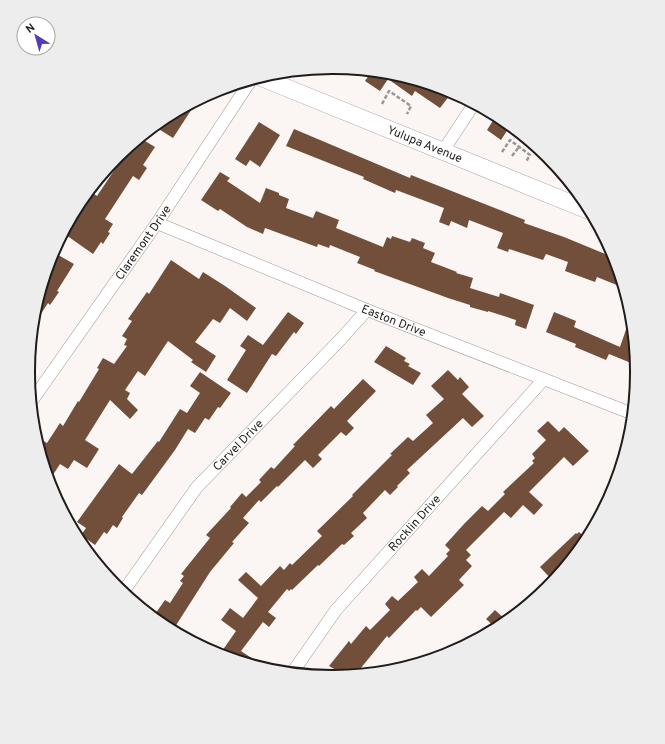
<svg xmlns="http://www.w3.org/2000/svg" width="665" height="744" font-family="Overpass,sans-serif">
  <style>
    .building { fill: #714f3b }
    .lines { fill: none; stroke-linecap: round; stroke-linejoin: round }
    .street-casing { stroke: #9d9895; stroke-width: 13 }
    .secondary-casing { stroke: #9d9895; stroke-width: 18 }
    .path { stroke: #999694; stroke-width: 2.5; stroke-dasharray: 4 2; stroke-linecap: butt }
    .street { stroke: #fff; stroke-width: 12 }
    .secondary { stroke: #fff; stroke-width: 17 }
    .labels { text-anchor: middle; stroke-width: 4; stroke-linejoin: round; paint-order: stroke }
    .street-label { font-size: 12px; fill: #1f1d1c; stroke: #fff }
    .rim { fill: none; stroke: #1f1d1c; stroke-width: 2 }
  </style>
  <rect width="100%" height="100%" fill="#fbf6f3"/>
  <path class="building" d="M372,71L392,73L439,88L450,95L440,108L415,91L412,96L388,79L380,91L365,81Z
    M197,101L173,138L157,128L164,119Z
    M496,116L510,126L501,140L487,130Z
    M259,122L280,135L260,167L250,160L246,166L235,159Z
    M294,129L410,178L411,175L525,220L524,223L564,237L615,258L624,288L597,277L595,282L565,271L568,262L546,254L543,260L509,249L508,252L497,248L503,233L469,220L467,228L451,221L449,226L439,222L444,208L396,190L395,193L363,179L364,177L286,146Z
    M140,138L155,147L143,165L147,168L139,180L133,176L105,219L113,224L108,232L110,233L103,244L101,242L93,254L66,235L94,194L97,196L119,163L115,160Z
    M220,172L230,178L227,181L260,203L266,188L279,193V195L289,199L286,208L313,218L316,211L339,220L336,228L383,247L387,237L391,239L392,236L410,242L412,238L425,243L423,248L435,253L431,262L457,272L456,273L473,278L470,288L499,297L500,293L534,305L526,329L515,325L516,320L488,311V312L470,307V305L448,298L374,271L375,270L357,263L360,257L330,245L329,248L318,244L317,247L265,228L263,234L247,227L220,209L218,211L201,200Z
    M53,252L74,264L57,291L59,292L50,305L48,303L33,326L34,312Z
    M171,260L199,279L203,272L225,286L256,308L247,321L230,308L220,323L213,319L195,342L216,356L206,372L191,362L193,360L168,341L145,376L138,371L125,390L130,393L127,399L138,410L130,419L110,400L85,440L99,449L87,468L74,460L68,469L60,464L49,481L35,436L47,443L60,423L63,426L78,401L79,402L99,369L97,368L103,358L114,364L127,346L124,345L127,339L122,336L132,321L128,319L147,292L149,294Z
    M288,312L304,323L296,334L294,332L276,356L272,354L247,393L227,380L246,350L240,346L248,335L263,345Z
    M554,312L576,321L574,327L620,347L631,315L636,365L609,354L606,360L575,347L576,344L546,332Z
    M386,346L406,358L404,361L410,364L408,366L421,373L413,385L374,362Z
    M448,370L458,380L460,377L469,387L462,394L484,416L472,427L463,418L407,470L410,473L397,486L398,487L390,495L385,490L363,513L367,518L351,533L354,536L344,545L342,544L319,566L318,565L292,590L291,589L289,591L287,589L268,612L276,618L269,627L263,622L241,651L259,663L258,666L220,654L236,631L221,620L230,608L243,618L258,598L238,580L246,572L261,586L280,566L284,570L290,563L292,565L322,536L317,531L353,496L352,495L392,455L390,454L408,437L413,441L433,423L426,415L444,399L431,386Z
    M200,372L231,393L220,408L218,407L209,420L205,418L195,433L188,429L175,450L142,495L139,493L122,517L123,518L117,528L113,525L107,534L104,532L95,545L81,535L86,528L77,522L119,464L132,474L158,441L159,442L180,409L187,413L200,393L190,386Z
    M363,379L376,391L347,421L354,428L346,436L341,432L318,455L322,459L313,468L305,460L278,487L277,486L261,502L259,500L243,518L249,523L232,542L234,543L210,572L173,630L163,625L153,617L165,600L170,603L183,583L180,581L184,576L181,574L210,538L206,535L231,508L230,507L242,493L246,497L261,482L259,480L271,467L274,469L295,446L293,445L331,406L334,409Z
    M548,421L559,432L564,427L589,451L573,466L564,457L529,492L543,505L534,515L523,505L511,518L504,512L466,550L471,555L466,560L472,566L459,580L464,585L431,617L421,607L417,611L416,610L389,638L387,636L356,674L332,676L336,670L329,666L349,641L351,644L366,626L370,630L390,610L385,604L392,596L398,601L418,582L414,577L422,569L429,576L448,556L446,554L450,550L445,545L464,524L482,506L488,511L505,494L503,492L534,463L532,461L535,458L532,454L546,440L537,431Z
    M579,532L587,539L553,581L540,567L576,533L577,534Z
    M495,610L507,621L496,628L486,619Z"/>
  <g class="lines">
    <g class="street-casing">
      <g id="street">
        <path d="M443,151L474,104"/>
        <path id="s1" d="M157,223L367,310L633,414"/>
        <path id="s2" d="M31,402L157,223L251,80"/>
        <path id="s3" d="M123,592L197,487L340,340L367,310"/>
        <path id="s4" d="M292,673L336,610L544,379"/>
      </g>
    </g>
    <g class="secondary-casing">
      <g id="secondary">
        <path id="s5" d="M260,77L590,211"/>
      </g>
    </g>
    <path class="path" d="M305,74L308,70
      M382,104L389,91L411,106L407,114
      M502,152L510,140L530,155L526,162
      M512,156L519,147"/>
    <use href="#street" class="street"/>
    <use href="#secondary" class="secondary"/>
  </g>
  <g class="labels">
    <g class="street-label">
      <text dy="4" stroke="none"><textPath href="#s5" startOffset="178">Yulupa Avenue</textPath></text>
      <text dy="4" stroke="none"><textPath href="#s2" startOffset="195">Claremont Drive</textPath></text>
      <text dy="4" stroke="none"><textPath href="#s1" startOffset="256">Easton Drive</textPath></text>
      <text dy="4" stroke="none"><textPath href="#s3" startOffset="187">Carvel Drive</textPath></text>
      <text dy="4" stroke="none"><textPath href="#s4" startOffset="194">Rocklin Drive</textPath></text>
    </g>
  </g>
  <path d="M0 0H665V744H0ZM332 74H333A297 297 0 0 1 630 371V373A297 297 0 0 1 333 670H332A297 297 0 0 1 35 373V371A297 297 0 0 1 332 74Z" fill="#ededed" fill-rule="evenodd"/>
  <path class="rim" d="M332 74H333A297 297 0 0 1 630 371V373A297 297 0 0 1 333 670H332A297 297 0 0 1 35 373V371A297 297 0 0 1 332 74Z"/>
  <g transform="translate(36 36) rotate(323)"><circle r="19" fill="#ffffff" stroke="#a5a5a4"/>
  <path d="M0-3L7 15L0 10L-7 15Z" fill="#503eb6"/>
  <text y="-6" font-size="11" font-weight="bold" text-anchor="middle" fill="#1f1d1c">N</text>
  </g>
</svg>
